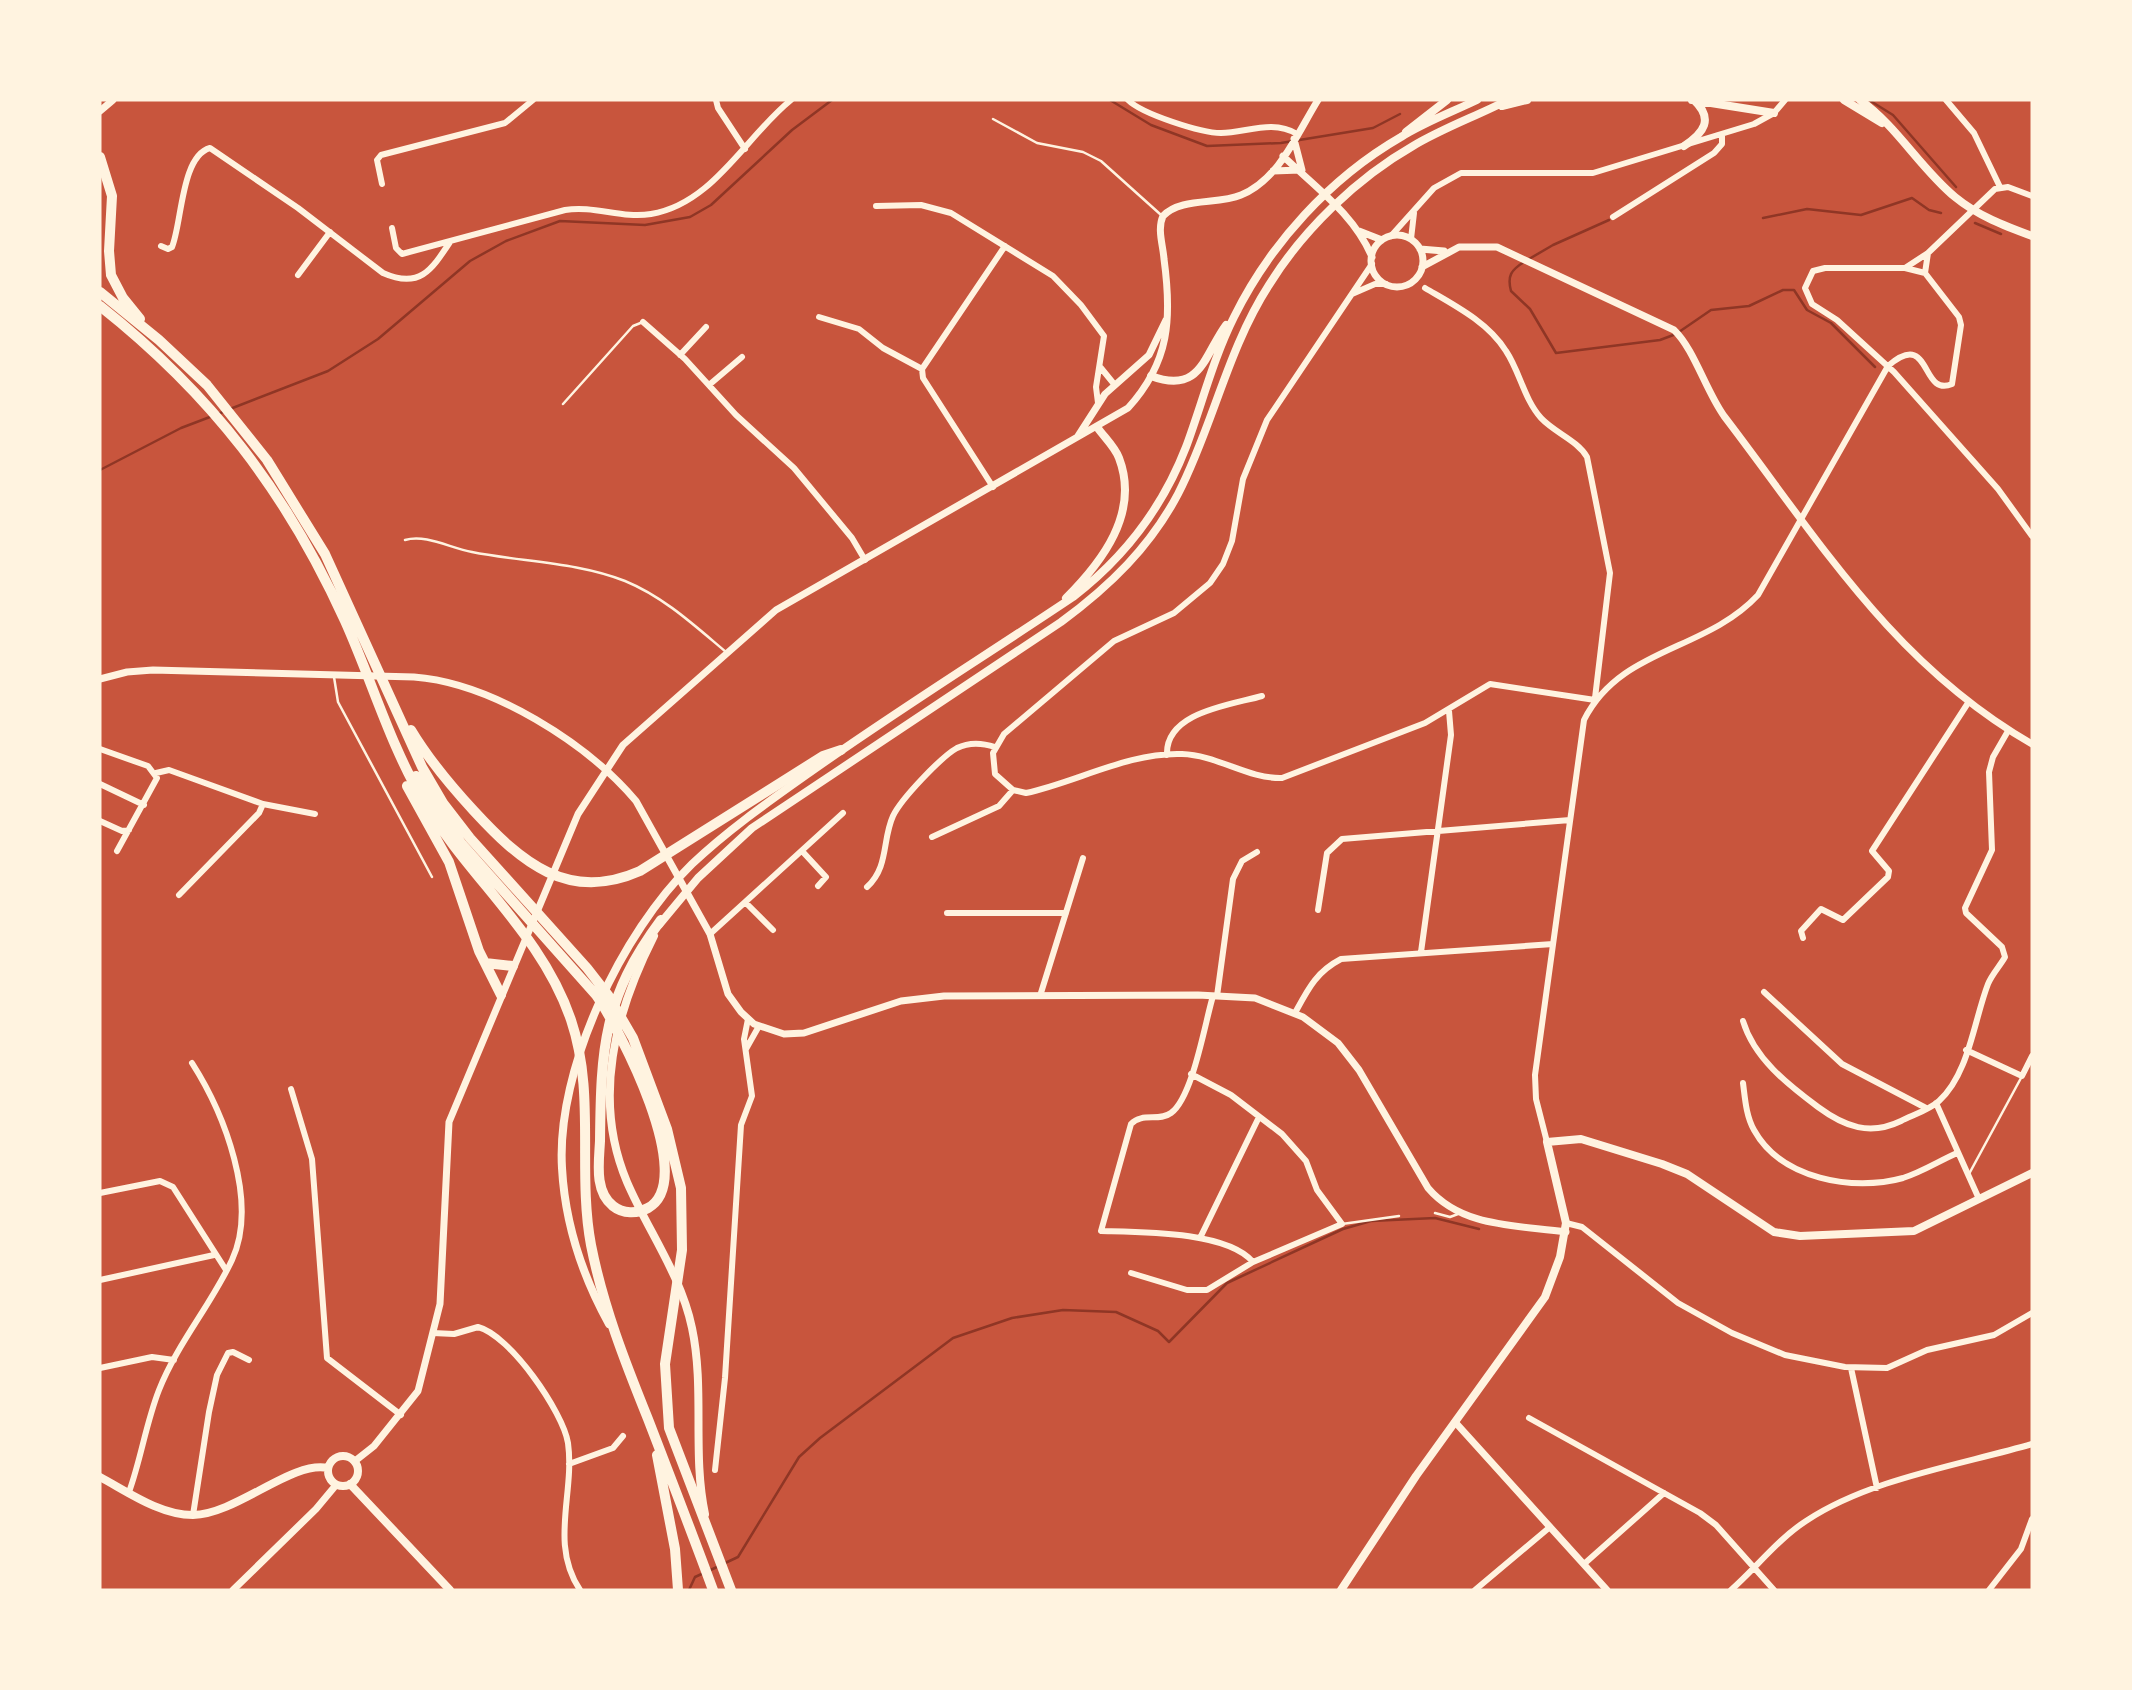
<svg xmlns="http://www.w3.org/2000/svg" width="2132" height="1690" font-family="'Noto Serif',serif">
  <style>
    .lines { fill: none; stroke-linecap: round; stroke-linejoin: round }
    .stream { stroke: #8f3625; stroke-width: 2.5 }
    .service { stroke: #fff3e0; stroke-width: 2.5 }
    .minor { stroke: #fff3e0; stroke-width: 6 }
    .tertiary { stroke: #fff3e0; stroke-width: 7 }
    .secondary { stroke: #fff3e0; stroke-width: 8 }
    .trunk { stroke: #fff3e0; stroke-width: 10 }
  </style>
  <rect width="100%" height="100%" fill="#c8553d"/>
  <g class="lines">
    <path class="stream" d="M1110,100L1151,125L1207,146L1281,143L1373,128L1400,114
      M1869,100L1893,115L1956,187
      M1763,218L1807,209L1861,215L1912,198L1929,210L1941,213
      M1975,223L2001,234
      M1529,259L1553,245L1609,220
      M1524,262C1511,270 1507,276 1511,291L1530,309L1556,353L1660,340L1676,334L1711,310L1749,306L1783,290H1794L1807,310L1831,323L1875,367
      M230,409L328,371L378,339L470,261L506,241L560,221L645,225L690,217L711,205L792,130L832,100
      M100,470L181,428L223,412
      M723,1564L738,1557L799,1457L820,1438L953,1338L1012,1318L1063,1310L1116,1312L1158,1331L1169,1342L1227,1283L1343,1229L1371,1221L1435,1218L1479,1229
      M689,1590L695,1577L717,1567"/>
    <path class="service" d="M993,119L1037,143L1083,152L1101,161L1160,214
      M563,404L633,326L643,322
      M405,540C426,534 450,548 472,552C522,562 577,562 625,581C664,597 695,626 726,652
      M334,677L338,702L432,877
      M1969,1174L2021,1078
      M1435,1213L1450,1217L1458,1214
      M1342,1224L1399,1216"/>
    <path class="minor" d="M716,100L718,108L745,149
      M1128,100C1142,114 1201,133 1221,133C1246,133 1272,119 1297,134
      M1946,100L1974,133L2000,187
      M382,184L377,160L381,155L505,123L533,100
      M2032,196L2008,187L1995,189L1928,253L1905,268H1825L1813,271L1805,288L1812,304L1837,320L1894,372L1998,489L2032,536
      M876,206L921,205L951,213L1053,276L1081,305L1104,336L1096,387L1098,403
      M1613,217L1714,153L1722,144V135
      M392,228L396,248L402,254L565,210C594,205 622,219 651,214C713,204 746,136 791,100
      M1391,236L1434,188L1461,173H1593L1754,124L1774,113L1785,100
      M1411,239L1414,213
      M161,246L168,249L172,247C182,223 181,156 210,148L298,208L383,273C419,289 431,271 450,242
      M1372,264L1267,420L1243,479L1232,541L1223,564L1210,583L1174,613L1114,641L1004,734L993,753L995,774L1013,790L1026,793C1077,782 1129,752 1182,754C1217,755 1248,779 1282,778L1425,723L1490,684L1595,700
      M1905,268L1925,273
      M298,275L330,232
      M1425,288C1454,305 1488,322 1506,351C1520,372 1524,399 1541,418C1555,433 1577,440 1587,457L1610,573L1595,698
      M1352,294L1375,284H1386
      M819,317L859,329L883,348L922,369
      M643,322L685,359L736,415L794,468L852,538L865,560
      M680,355L706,327
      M1101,368L1114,384
      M922,369L1005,246
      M922,369L923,378L993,487
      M709,385L742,357
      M100,749L148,766L157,778L117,851
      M1167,755C1165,712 1231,705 1262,696
      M156,773L169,770L263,804L315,814
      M100,784L144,805
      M100,821L122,831L129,830
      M932,837L999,806L1013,790
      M802,851L826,877L818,886
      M867,887C889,867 882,840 893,816C901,799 941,757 957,748C969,742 983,743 995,747
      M179,895L259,813L263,804
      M745,902L773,930
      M1318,910L1327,853L1342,839L1570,820
      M947,913H1066
      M710,934L843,813
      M1803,938L1801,931L1821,909L1843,920L1888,877L1889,871L1872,851L1968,703
      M1421,952L1451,735L1449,711
      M1764,992L1842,1064L1926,1108
      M1040,996L1083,858
      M1213,996C1205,1022 1193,1097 1171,1113C1159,1122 1142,1112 1131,1124L1101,1231C1140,1232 1227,1231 1253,1262
      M1217,996L1233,879L1242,861L1257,852
      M1295,1013C1308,989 1316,972 1341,959L1553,944
      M1743,1021C1754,1058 1787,1084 1818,1107C1845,1127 1870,1136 1901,1121C1913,1115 1929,1110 1939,1101C1969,1074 1974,1020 1988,984C1992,974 2000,966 2005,957L2002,947L1966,913L1965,908L1992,850L1989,772L1993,757L2008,731
      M746,1049L759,1026
      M1966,1050L2022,1076L2032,1056
      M1743,1083C1745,1098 1746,1116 1754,1130C1781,1179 1853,1192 1903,1178C1922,1172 1939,1161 1957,1153
      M291,1089L312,1159L327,1358L401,1415
      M1936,1103L1979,1199
      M1547,1142L1536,1099L1535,1075L1584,720C1621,647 1705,652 1758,595L1888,366C1932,328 1920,398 1952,384L1961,325L1959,317L1925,273L1928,253
      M100,1193L160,1181L173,1187L226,1270
      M1566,1223L1582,1227L1678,1303L1732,1333L1785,1355L1845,1367L1887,1368L1927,1350L1994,1335L2032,1313
      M1200,1238L1259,1117
      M1131,1273L1187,1290H1207L1253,1262L1342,1224L1317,1190L1306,1161L1282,1134L1231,1095L1191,1074
      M100,1280L214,1255
      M433,1333L454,1334L478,1327C510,1335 563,1412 568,1443C575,1494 549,1543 580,1590
      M100,1368L152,1357L174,1360
      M1851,1368L1877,1488
      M1529,1418L1700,1513L1716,1525L1774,1590
      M569,1464L613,1448L623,1436
      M715,1470L725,1378L741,1125L752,1096L744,1039L748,1019
      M129,1492C141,1459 146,1423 159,1390C177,1344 211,1305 232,1260C259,1202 224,1113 192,1063
      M193,1515L209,1412L217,1375L228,1353L233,1352L249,1360
      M1584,1564L1664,1493
      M1475,1590L1550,1527
      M1731,1590C1756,1568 1778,1539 1806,1521C1869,1479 1960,1465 2032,1444
      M1989,1590L2021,1549L2032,1519"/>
    <path class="tertiary" d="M100,111L113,100
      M1294,139L1302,170
      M1283,156C1315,187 1354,214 1372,257
      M1273,171L1300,170
      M1359,231L1382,240
      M1371 261a26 26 0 1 1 52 0a26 26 0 1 1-52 0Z
      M1420,249L1444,251
      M1422,267L1459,247H1497L1674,330C1694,349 1706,391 1724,416C1818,539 1894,665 2032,744
      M1078,436L1105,394L1149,355L1166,320
      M100,679L127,672L153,670L414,677C492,683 587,743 636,801L710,934L728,994L741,1012L754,1024L784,1034L804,1033L901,1001L944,996L1198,995L1255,998L1303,1017L1338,1043L1359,1070L1428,1188C1462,1228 1517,1225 1566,1232
      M1455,1422L1607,1590
      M355,1461L374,1446L418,1391L440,1304L449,1122L578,814L623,745L776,610L1128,408C1170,362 1172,318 1164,259C1163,245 1157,229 1163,216C1181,197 1218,205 1241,195C1279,180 1298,132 1318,100
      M233,1590L316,1509L336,1485"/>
    <path class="secondary" d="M1692,100L1774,113
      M1844,100L1882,123
      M1860,100C1897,126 1920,168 1955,197C1978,216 2005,226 2032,236
      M1502,106L1527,100
      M1406,132L1447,100
      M1684,146C1704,133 1714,119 1694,100
      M1151,376C1201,395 1204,355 1226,325
      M1066,598C1102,562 1140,513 1119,458C1115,447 1104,437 1097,427
      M659,925L698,878L752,828L1061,622C1110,586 1150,547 1178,494C1213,426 1227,350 1269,285C1303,230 1357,178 1413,146C1443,128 1477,116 1508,100
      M654,936C615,1013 592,1099 627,1182C648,1231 681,1275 692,1328C705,1389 692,1453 705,1514
      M609,1324C583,1277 565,1223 562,1168C556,1069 622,932 692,864C728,830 768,802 809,773C895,712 985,656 1073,597C1125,557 1162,509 1186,447C1202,404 1213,359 1234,317C1270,244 1330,178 1401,137C1425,122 1452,112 1477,100
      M328 1471a15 15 0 1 1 30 0a15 15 0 1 1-30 0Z
      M100,1477C128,1492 160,1515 193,1515C237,1514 292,1460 328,1468
      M350,1484L450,1590
      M1341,1590L1416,1476L1545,1297L1560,1257L1566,1223L1547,1142L1581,1139L1662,1164L1687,1174L1774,1232L1800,1236L1914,1231L2032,1173"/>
    <path class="trunk" d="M100,157L112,196L109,251L111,275L123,298L140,319
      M100,292L159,340L207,385L267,460L325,554L422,767L443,803L470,838L587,968L608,995L633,1038L667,1129L681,1188L682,1250L665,1364L669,1428L731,1590
      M100,306C211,394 286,491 345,621C372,681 390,745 424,802C469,878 542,934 571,1020C596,1094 577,1170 591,1245C603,1306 625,1362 648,1419C670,1476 692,1533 713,1590
      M411,730C429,760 450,785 474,811C521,862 568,903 640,871L823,756L841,750
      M416,776L461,843L596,995C619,1028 699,1180 648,1208C637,1214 623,1214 613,1206C594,1191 599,1162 600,1141C601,1048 603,998 661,920
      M407,786L449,862L479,951L501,995
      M485,963L513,966
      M657,1455L675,1549L678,1590"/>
  </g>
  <rect width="2132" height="1690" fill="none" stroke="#fff3e0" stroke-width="203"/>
</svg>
